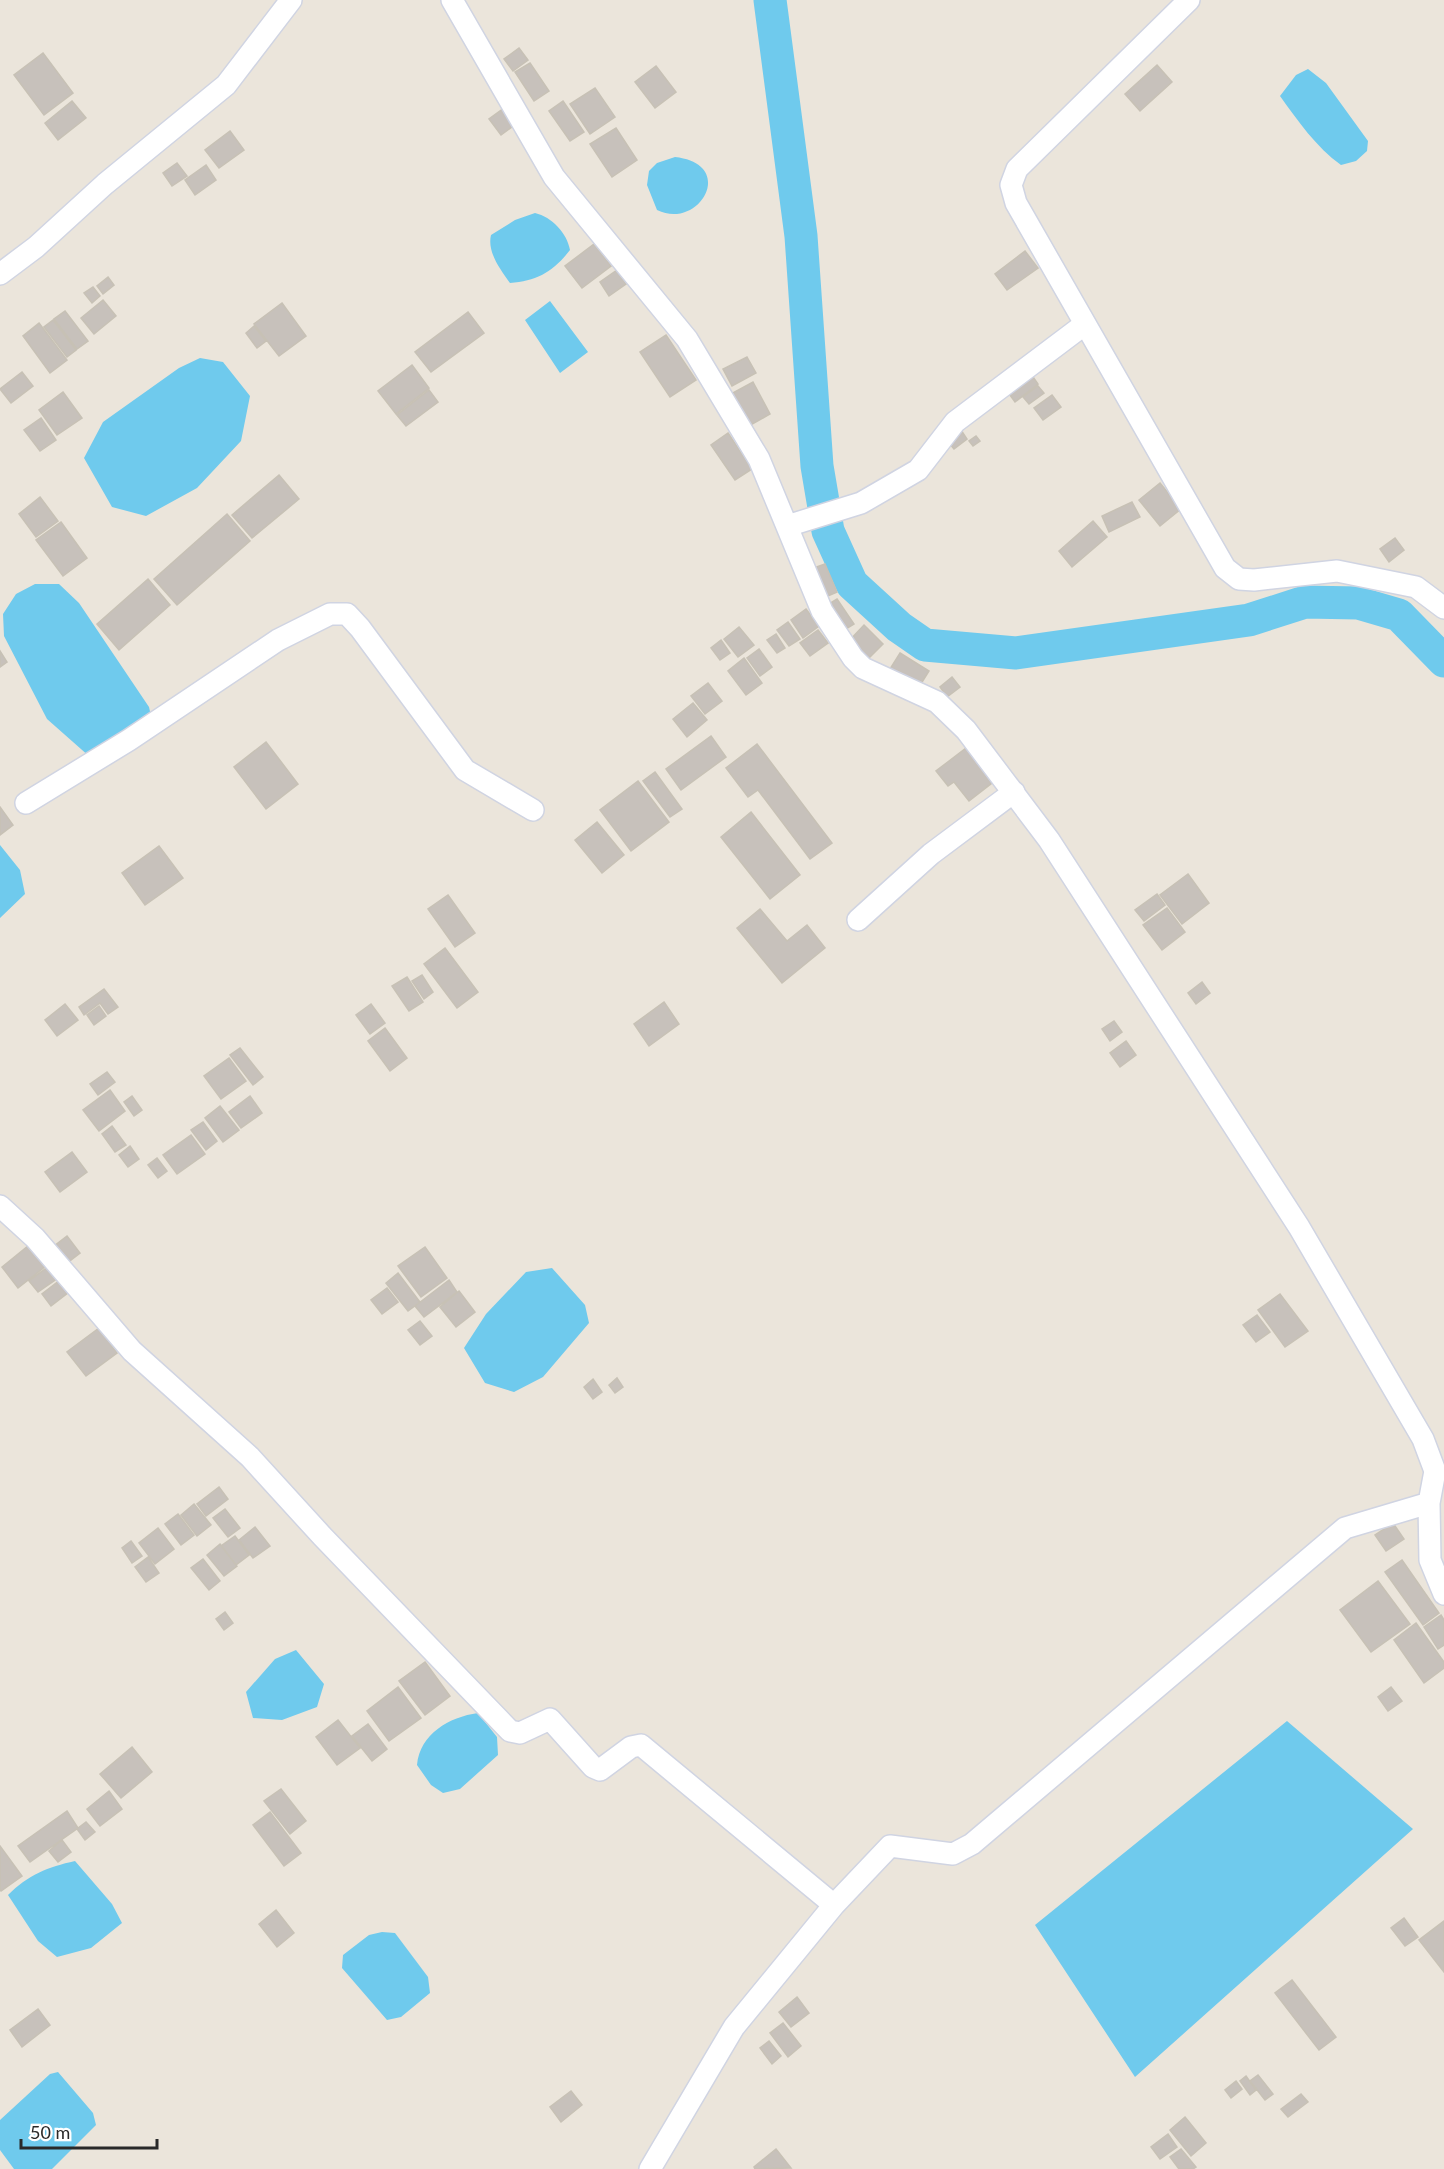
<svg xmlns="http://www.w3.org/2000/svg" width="1444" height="2169" font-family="Lato,sans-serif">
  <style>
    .water { fill: #6fcaed }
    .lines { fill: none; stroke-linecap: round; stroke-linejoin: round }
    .river { stroke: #6fcaed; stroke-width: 33 }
    .building { fill: #c7c1bb; stroke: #c7c1b5; stroke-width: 1.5 }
    .street-casing { stroke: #d0d4e2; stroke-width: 24 }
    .street { stroke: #fff; stroke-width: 21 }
  </style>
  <rect width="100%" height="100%" fill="#ebe5db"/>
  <path class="water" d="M1308,69L1326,83L1368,141L1367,151L1356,161L1341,165C1316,147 1298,121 1280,96L1296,75Z
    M675,157C738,164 699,231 657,210L647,185L649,171L657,163Z
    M535,213C552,217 567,233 570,250C553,272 537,281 510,283C500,269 487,252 491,235L515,220Z
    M550,301L588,352L560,373L525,320Z
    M200,358L223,362L250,396L241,441L197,488L146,516L112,507L84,458L103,422L179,368Z
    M35,584H59L79,603L149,707L151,716L90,757L47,719L4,636L3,614L16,594Z
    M0,845L20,870L25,894L0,918Z
    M552,1268L585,1305L589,1323L543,1377L514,1392L485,1383L464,1348L486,1314L526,1272Z
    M296,1650L324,1684L317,1707L282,1720L253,1718L246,1692L275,1659Z
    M478,1713L497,1737L498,1755L460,1789L443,1793L431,1785L417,1765C420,1734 449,1717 478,1713Z
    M1287,1721L1413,1829L1135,2077L1035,1925Z
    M75,1861L112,1904L122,1923L91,1948L57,1957L38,1941L8,1895C28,1875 48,1867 75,1861Z
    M382,1932L395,1933L428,1977L430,1993L401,2017L387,2020L342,1968L343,1955L369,1935Z
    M58,2072L93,2113L96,2125L52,2169H14L0,2150V2120L50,2074Z"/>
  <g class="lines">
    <path class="river" d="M770,0L801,236L817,466L828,531L852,584L899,627L925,645L1016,653L1249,620L1305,602L1358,603L1399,615L1444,661"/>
  </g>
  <path class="building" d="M519,48L528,60L513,71L504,59Z
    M43,53L73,93L44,115L14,75Z
    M530,63L549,91L534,101L515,72Z
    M1157,65L1172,82L1140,111L1125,94Z
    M656,66L676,92L655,108L635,82Z
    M595,88L615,117L590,134L570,104Z
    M72,101L86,118L58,140L45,123Z
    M563,101L584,132L570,141L549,111Z
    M504,108L516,124L501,135L489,119Z
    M616,128L637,160L612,177L590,144Z
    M230,131L244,150L219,168L205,150Z
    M177,163L187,176L172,186L163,173Z
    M206,165L216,180L195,195L185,180Z
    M594,244L611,266L582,288L565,266Z
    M1025,251L1038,268L1007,290L995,274Z
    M617,270L626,284L609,296L600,282Z
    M108,277L114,285L103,294L97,286Z
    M93,287L100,296L92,303L84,293Z
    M103,300L116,316L94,334L81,318Z
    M282,303L306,336L279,356L254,324Z
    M65,311L88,341L77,349L54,319Z
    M468,312L484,333L431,372L415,352Z
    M53,320L76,350L67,357L44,327Z
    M39,323L67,360L50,373L23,336Z
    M254,326L266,341L257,348L246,333Z
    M666,335L696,380L670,397L640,352Z
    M747,357L756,373L732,386L723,369Z
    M412,365L429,388L396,414L378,391Z
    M22,372L33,386L11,403L0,389Z
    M1031,374L1038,384L1015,402L1007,391Z
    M753,382L770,414L747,427L729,395Z
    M1038,386L1044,393L1029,404L1023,397Z
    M429,390L438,402L406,426L397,415Z
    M63,392L82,418L57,435L39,410Z
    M1052,395L1061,407L1043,420L1034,408Z
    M41,418L56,440L40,451L24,430Z
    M959,427L967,439L954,449L945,438Z
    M728,433L752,469L735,480L711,445Z
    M976,436L980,441L973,446L969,441Z
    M279,475L299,499L252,538L232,515Z
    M1160,483L1181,509L1160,526L1139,500Z
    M40,497L58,521L36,537L19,514Z
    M1132,502L1140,517L1109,532L1102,516Z
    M227,514L250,541L177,605L154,579Z
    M1093,521L1107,537L1072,567L1059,551Z
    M61,522L87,558L63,576L36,540Z
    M1395,538L1404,550L1389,562L1380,549Z
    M825,564L837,592L823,598L811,569Z
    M148,579L170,605L119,650L97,624Z
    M837,599L854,624L841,632L824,607Z
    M806,609L819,626L803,638L791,620Z
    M788,622L800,639L789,646L777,630Z
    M864,625L883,644L867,660L848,642Z
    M739,627L754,645L738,657L724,639Z
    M818,630L828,643L810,656L800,643Z
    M776,634L785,648L777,653L767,640Z
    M721,640L730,653L720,660L711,648Z
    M759,649L772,667L760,676L747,658Z
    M0,651L7,662L0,667Z
    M900,653L929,671L919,687L890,669Z
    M744,658L762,683L746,695L728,671Z
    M952,677L960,687L947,697L940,687Z
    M708,683L722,701L705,714L691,696Z
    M693,703L707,720L687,737L673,719Z
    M711,736L726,757L681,790L666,769Z
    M266,742L298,784L266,809L234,767Z
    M757,744L832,843L810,859L758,790L748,797L726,768Z
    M966,748L992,783L969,801L954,782L948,786L936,771Z
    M655,772L682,809L670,817L643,781Z
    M638,781L669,822L631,851L600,810Z
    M0,807L13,825L0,835Z
    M751,812L800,875L770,899L721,837Z
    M597,822L624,855L602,873L575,840Z
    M159,846L183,878L145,905L122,873Z
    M1188,874L1209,903L1182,924L1160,895Z
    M1157,894L1165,905L1144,921L1135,910Z
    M448,895L475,933L455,947L428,909Z
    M1167,908L1185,932L1162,950L1143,925Z
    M760,909L787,941L807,925L825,948L782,983L737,928Z
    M445,948L478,992L457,1008L424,964Z
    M422,975L433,992L424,999L412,981Z
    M407,977L423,1002L409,1011L392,986Z
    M1202,982L1210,993L1196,1004L1188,993Z
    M104,989L118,1007L108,1014L100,1003L84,1015L79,1007Z
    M664,1002L679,1024L649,1046L634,1024Z
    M65,1004L78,1020L57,1036L45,1020Z
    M371,1004L385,1023L370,1034L356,1015Z
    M99,1006L106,1016L94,1025L87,1015Z
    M1114,1021L1122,1032L1110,1041L1102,1029Z
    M385,1028L407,1058L390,1071L368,1041Z
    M1126,1041L1136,1055L1120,1067L1110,1053Z
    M240,1048L263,1077L253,1085L230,1055Z
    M229,1058L246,1081L221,1099L204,1076Z
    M107,1072L115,1082L98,1095L90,1084Z
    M110,1090L125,1111L99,1131L83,1110Z
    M132,1096L142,1110L134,1116L124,1102Z
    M250,1096L262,1113L241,1128L229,1112Z
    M220,1106L239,1130L223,1142L205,1118Z
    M203,1122L217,1141L206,1150L191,1130Z
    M112,1126L126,1145L115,1152L102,1134Z
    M191,1135L205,1154L177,1174L163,1155Z
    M130,1146L139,1159L128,1167L119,1155Z
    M72,1152L87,1172L60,1192L45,1172Z
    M157,1158L167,1171L158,1178L148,1165Z
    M67,1236L80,1253L62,1267L49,1250Z
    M34,1241L51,1262L18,1288L2,1267Z
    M425,1247L447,1278L421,1297L398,1266Z
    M49,1266L58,1278L38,1292L29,1281Z
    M398,1273L420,1302L408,1311L386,1283Z
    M60,1280L69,1292L51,1306L42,1294Z
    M449,1280L457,1292L424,1317L415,1306Z
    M387,1288L398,1302L382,1314L371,1300Z
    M459,1291L475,1312L456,1327L440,1307Z
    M1280,1294L1308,1331L1285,1347L1258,1310Z
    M1257,1315L1270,1332L1256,1342L1243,1325Z
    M420,1321L432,1336L420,1345L408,1330Z
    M99,1328L117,1353L86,1376L67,1352Z
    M617,1378L623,1387L615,1393L609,1385Z
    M593,1379L602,1392L593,1399L584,1387Z
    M219,1487L228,1499L206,1516L197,1504Z
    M194,1504L211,1525L197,1536L181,1515Z
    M225,1509L240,1528L228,1537L213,1518Z
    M178,1514L194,1535L181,1545L165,1524Z
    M1393,1523L1404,1539L1386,1551L1375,1535Z
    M255,1527L270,1546L253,1558L239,1540Z
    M158,1528L174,1549L155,1564L139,1543Z
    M235,1536L249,1555L236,1565L221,1546Z
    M131,1541L142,1556L132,1563L122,1548Z
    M220,1544L237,1566L224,1576L207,1555Z
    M148,1557L159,1573L146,1582L135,1567Z
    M203,1559L220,1581L209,1590L191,1568Z
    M1402,1560L1439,1613L1423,1625L1385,1572Z
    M1378,1581L1410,1624L1371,1652L1340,1610Z
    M225,1612L233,1623L224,1630L216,1619Z
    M1441,1615L1444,1620V1645L1438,1649L1424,1627Z
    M1416,1623L1444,1662V1668L1424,1683L1394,1640Z
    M425,1662L450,1696L425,1715L399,1681Z
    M398,1687L421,1718L389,1741L367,1711Z
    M1391,1687L1402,1701L1388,1711L1378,1697Z
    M338,1720L360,1748L337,1765L316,1737Z
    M368,1724L387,1749L372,1761L352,1736Z
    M132,1747L152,1772L121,1798L100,1774Z
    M281,1789L306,1821L290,1834L264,1801Z
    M109,1791L122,1809L100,1826L87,1809Z
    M67,1811L78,1828L30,1862L18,1846Z
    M270,1812L301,1853L284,1866L253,1825Z
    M86,1822L95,1832L85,1840L77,1829Z
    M62,1840L71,1852L58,1862L49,1851Z
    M0,1846L22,1876L1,1891L0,1890Z
    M276,1910L294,1933L277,1947L259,1924Z
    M1404,1918L1418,1937L1405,1946L1391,1928Z
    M1444,1921V1972L1419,1940Z
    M1292,1980L1336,2037L1319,2050L1275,1993Z
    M797,1997L809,2013L791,2027L779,2012Z
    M38,2009L50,2025L22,2047L10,2030Z
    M783,2023L801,2046L788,2057L770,2033Z
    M769,2041L781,2056L772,2064L760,2048Z
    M1258,2075L1273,2094L1265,2100L1250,2081Z
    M1246,2076L1256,2090L1250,2095L1240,2081Z
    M1236,2081L1242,2089L1231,2098L1225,2090Z
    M571,2091L582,2105L561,2122L550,2107Z
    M1301,2094L1308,2102L1288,2117L1281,2109Z
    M1185,2117L1206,2143L1191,2156L1170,2130Z
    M1168,2134L1177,2147L1160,2159L1151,2147Z
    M776,2149L791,2168L755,2169L754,2167Z
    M1181,2149L1196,2167L1193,2169H1179L1170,2157Z"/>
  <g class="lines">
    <g class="street-casing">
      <path id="street" d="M452,0L554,177L687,339L759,459L822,611L853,658L863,668L937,702L966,730L1049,840L1299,1227L1423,1439L1435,1471L1429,1503L1430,1560L1444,1594
        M1189,0L1017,169L1011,185L1016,203L1225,568L1239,579L1254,580L1337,571L1416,587L1444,608
        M0,274L36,247L105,184L226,85L291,0
        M787,526L861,503L918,470L955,422L1085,324
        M26,803L129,740L278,640L330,614H347L360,628L465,770L533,810
        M858,920L931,854L1014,792
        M0,1206L35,1238L132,1351L250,1457L322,1536L510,1731L520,1733L550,1719L593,1767L600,1770L631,1747L641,1745L834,1905
        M650,2169L734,2027L834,1905L890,1846L953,1854L972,1844L1345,1528L1429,1503"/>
    </g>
    <use href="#street" class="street"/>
  </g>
  <path d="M21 2139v9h136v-9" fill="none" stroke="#292929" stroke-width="3"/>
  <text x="30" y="2139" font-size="18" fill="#292929" stroke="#ffffff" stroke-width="4.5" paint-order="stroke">50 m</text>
</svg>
